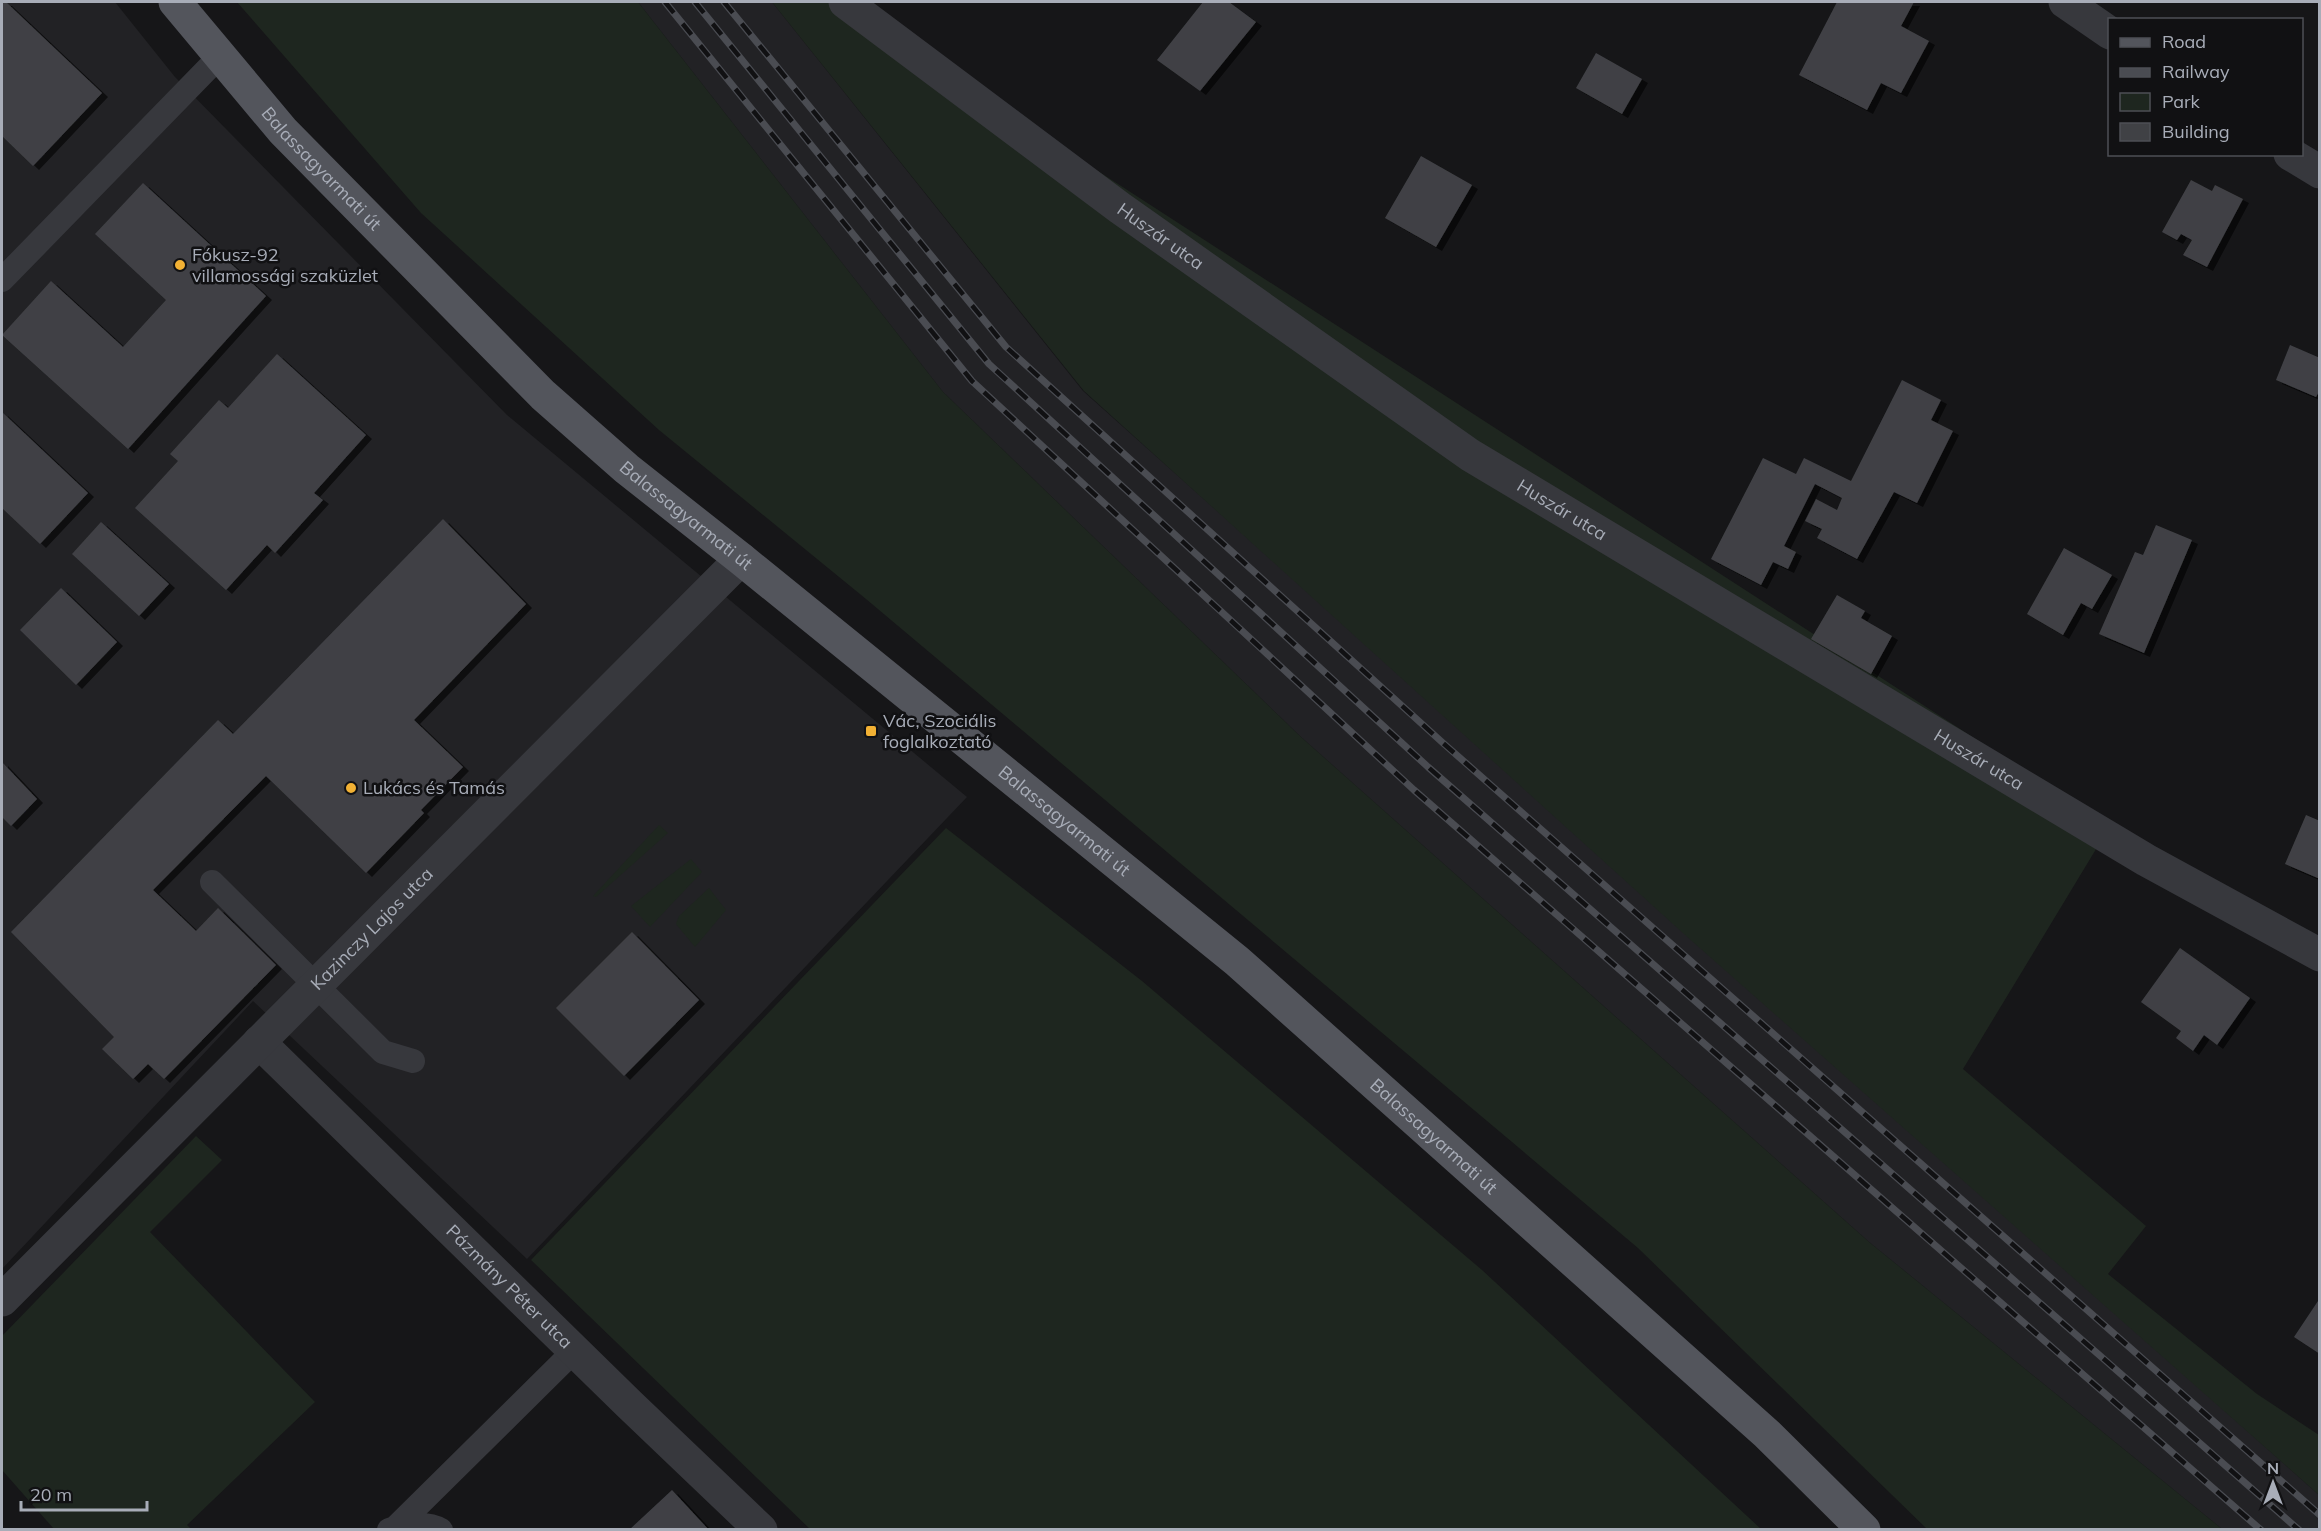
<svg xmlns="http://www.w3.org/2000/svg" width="2321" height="1531" font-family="Mulish,sans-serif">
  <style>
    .built { fill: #222225 }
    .green { fill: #1e261f }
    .building { fill: #404145; filter: url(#shadow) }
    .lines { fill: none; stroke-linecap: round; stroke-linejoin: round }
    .lane { stroke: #37383d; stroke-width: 24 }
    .street { stroke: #37383d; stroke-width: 33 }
    .primary { stroke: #53555c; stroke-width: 33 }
    .rail-casing { stroke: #4a4c52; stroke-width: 7 }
    .rail { stroke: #111113; stroke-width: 4.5; stroke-dasharray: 14; stroke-linecap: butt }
    .poi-dot { fill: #f2b134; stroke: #111113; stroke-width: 2 }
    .labels { text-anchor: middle; stroke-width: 5; stroke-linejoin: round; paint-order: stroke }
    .street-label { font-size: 18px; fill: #a8adb8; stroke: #111113 }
    .poi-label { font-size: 18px; fill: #a8adb8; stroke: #111113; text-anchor: start }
  </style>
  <defs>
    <filter id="shadow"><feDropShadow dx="6" dy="4" stdDeviation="0" flood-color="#0009"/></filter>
  </defs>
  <rect width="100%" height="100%" fill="#161618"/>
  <path class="built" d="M2,2H115L175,77L507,415L967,797L527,1259L253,1001L2,1269Z
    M638,2H772L1083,391L2319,1495V1529H2222L1869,1242L1301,737L943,392Z"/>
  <path class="green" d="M237,2H638L943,392L1301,737L1869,1242L2222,1529H1927L1638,1248L866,599L659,430L421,213Z
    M772,2H847L1013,116L2110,826L1963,1069L2146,1226L2108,1274L2257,1394L2319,1435V1495L1684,934L1084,391Z
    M659,825L668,833L596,897L593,896Z
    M946,828L1142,981L1482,1270L1761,1529H810L531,1260Z
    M691,859L702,872L650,927L631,906Z
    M709,888L726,910L695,947L676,924L679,916Z
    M196,1136L222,1160L150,1232L315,1402L187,1525L191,1529H54L2,1470V1336Z"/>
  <path class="building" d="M2,2H6L102,93L33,166L2,136Z
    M1203,2H1229L1256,22L1200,91L1157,60Z
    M1837,2H1914L1901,26L1929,41L1901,93L1881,83L1867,110L1799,75Z
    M1596,53L1642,79L1622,114L1576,88Z
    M1421,156L1472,185L1436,247L1385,218Z
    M2191,180L2212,191L2215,185L2243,199L2207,267L2183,255L2192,240L2181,234L2177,240L2162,232Z
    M143,183L266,296L128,449L2,335L51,281L123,347L166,300L95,234Z
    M2290,345L2320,358V390L2316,397L2276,380Z
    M277,354L366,435L314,493L323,500L275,553L267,545L226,590L135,508L178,461L170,454L219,400L228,408Z
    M1902,380L1941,400L1931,420L1953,431L1917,503L1894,492L1857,559L1817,538L1822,529L1805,521L1816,499L1837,510L1842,498L1815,484L1784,546L1796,552L1788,569L1773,562L1761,585L1711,559L1763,458L1796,474L1804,458L1851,481Z
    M2,412L88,493L40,544L2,508Z
    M443,519L526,604L414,720L463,767L421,810L424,813L366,873L266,776L153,890L196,931L218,908L276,965L164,1079L148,1064L133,1079L102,1049L114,1037L11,932L218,720L233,734Z
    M101,522L169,584L139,616L72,554Z
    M2156,525L2192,540L2144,653L2099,634L2135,552L2143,555Z
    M2064,548L2112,575L2092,609L2081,603L2063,635L2027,614Z
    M61,588L117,642L76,685L20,630Z
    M1837,595L1865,611L1861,618L1892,636L1871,674L1811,639Z
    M2,762L37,799L11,826L2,817Z
    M2306,815L2320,821V879L2285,864Z
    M632,932L699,1000L624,1076L556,1008Z
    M2180,948L2250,998L2217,1045L2204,1035L2193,1051L2176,1038L2181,1031L2141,1002Z
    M2320,1298V1354L2294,1337Z
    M672,1490L709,1530H629Z"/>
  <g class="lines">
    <path class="lane" d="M2,280L220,56
      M212,882L383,1052L413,1061
      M396,1527L575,1350
      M389,1530C403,1524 428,1522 441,1530"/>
    <g class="street">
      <path id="s1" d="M845,2L1120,208L1470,455L2146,860L2320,955"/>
      <path d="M2065,2L2110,33"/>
      <path d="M2290,154L2320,172"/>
      <path id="s2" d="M259,1042L629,1404L761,1530"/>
      <path id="s3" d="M2,1300L741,559"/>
    </g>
    <path class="primary" id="s4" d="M175,2L283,131L543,395L627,469L741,559L1237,961L1767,1434L1864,1530"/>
    <g class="rail-casing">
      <path id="rail" d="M665,2L972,381L1414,790L2261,1530
        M695,2L989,364L1428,767L2299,1530
        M724,2L1006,347L1443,743L2320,1515"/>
    </g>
    <use href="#rail" class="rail"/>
  </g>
  <g class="poi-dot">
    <circle cx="180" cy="265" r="6"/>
    <rect x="865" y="725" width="12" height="12" rx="3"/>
    <circle cx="351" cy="788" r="6"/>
  </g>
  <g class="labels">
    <g class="street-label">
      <text dy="6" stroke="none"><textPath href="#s4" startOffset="222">Balassagyarmati út</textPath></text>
      <text dy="6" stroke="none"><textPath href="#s1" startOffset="393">Huszár utca</textPath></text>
      <text dy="6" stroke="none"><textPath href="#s1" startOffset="879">Huszár utca</textPath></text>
      <text dy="6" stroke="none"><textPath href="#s4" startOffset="726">Balassagyarmati út</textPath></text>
      <text dy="6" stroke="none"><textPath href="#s1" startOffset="1365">Huszár utca</textPath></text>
      <text dy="6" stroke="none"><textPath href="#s4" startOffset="1212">Balassagyarmati út</textPath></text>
      <text dy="6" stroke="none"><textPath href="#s3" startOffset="524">Kazinczy Lajos utca</textPath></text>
      <text dy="6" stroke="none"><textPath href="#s4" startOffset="1698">Balassagyarmati út</textPath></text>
      <text dy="6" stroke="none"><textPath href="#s2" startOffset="350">Pázmány Péter utca</textPath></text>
    </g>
    <g class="poi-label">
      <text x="192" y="261">Fókusz-92<tspan x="192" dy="21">villamossági szaküzlet</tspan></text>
      <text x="883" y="727">Vác, Szociális<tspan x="883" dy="21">foglalkoztató</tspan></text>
      <text x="363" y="794">Lukács és Tamás</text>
    </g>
  </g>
  <rect width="2321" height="1531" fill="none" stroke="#a8adb8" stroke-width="6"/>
  <rect x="2108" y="18" width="195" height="138" fill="#111113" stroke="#4d4f55" stroke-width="1.5"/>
  <rect x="2120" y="38" width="30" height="9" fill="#53555c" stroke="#4d4f55" stroke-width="1.5"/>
  <text x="2162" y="48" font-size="18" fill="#a8adb8">Road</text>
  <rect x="2120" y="68" width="30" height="9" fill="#4a4c52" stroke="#4d4f55" stroke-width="1.5"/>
  <text x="2162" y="78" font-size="18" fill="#a8adb8">Railway</text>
  <rect x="2120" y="93" width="30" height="18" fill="#1e261f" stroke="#4d4f55" stroke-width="1.5"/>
  <text x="2162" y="108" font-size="18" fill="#a8adb8">Park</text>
  <rect x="2120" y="123" width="30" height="18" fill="#404145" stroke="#4d4f55" stroke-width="1.5"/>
  <text x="2162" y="138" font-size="18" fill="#a8adb8">Building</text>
  <g transform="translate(2273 1483)" stroke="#111113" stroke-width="4.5" paint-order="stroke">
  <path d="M0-4.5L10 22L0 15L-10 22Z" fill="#a8adb8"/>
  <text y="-9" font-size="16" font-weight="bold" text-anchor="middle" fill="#a8adb8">N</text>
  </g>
  <path d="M21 1501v9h126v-9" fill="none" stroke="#a8adb8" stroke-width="3"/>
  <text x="30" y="1501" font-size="18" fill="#a8adb8" stroke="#111113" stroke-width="4.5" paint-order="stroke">20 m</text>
</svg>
